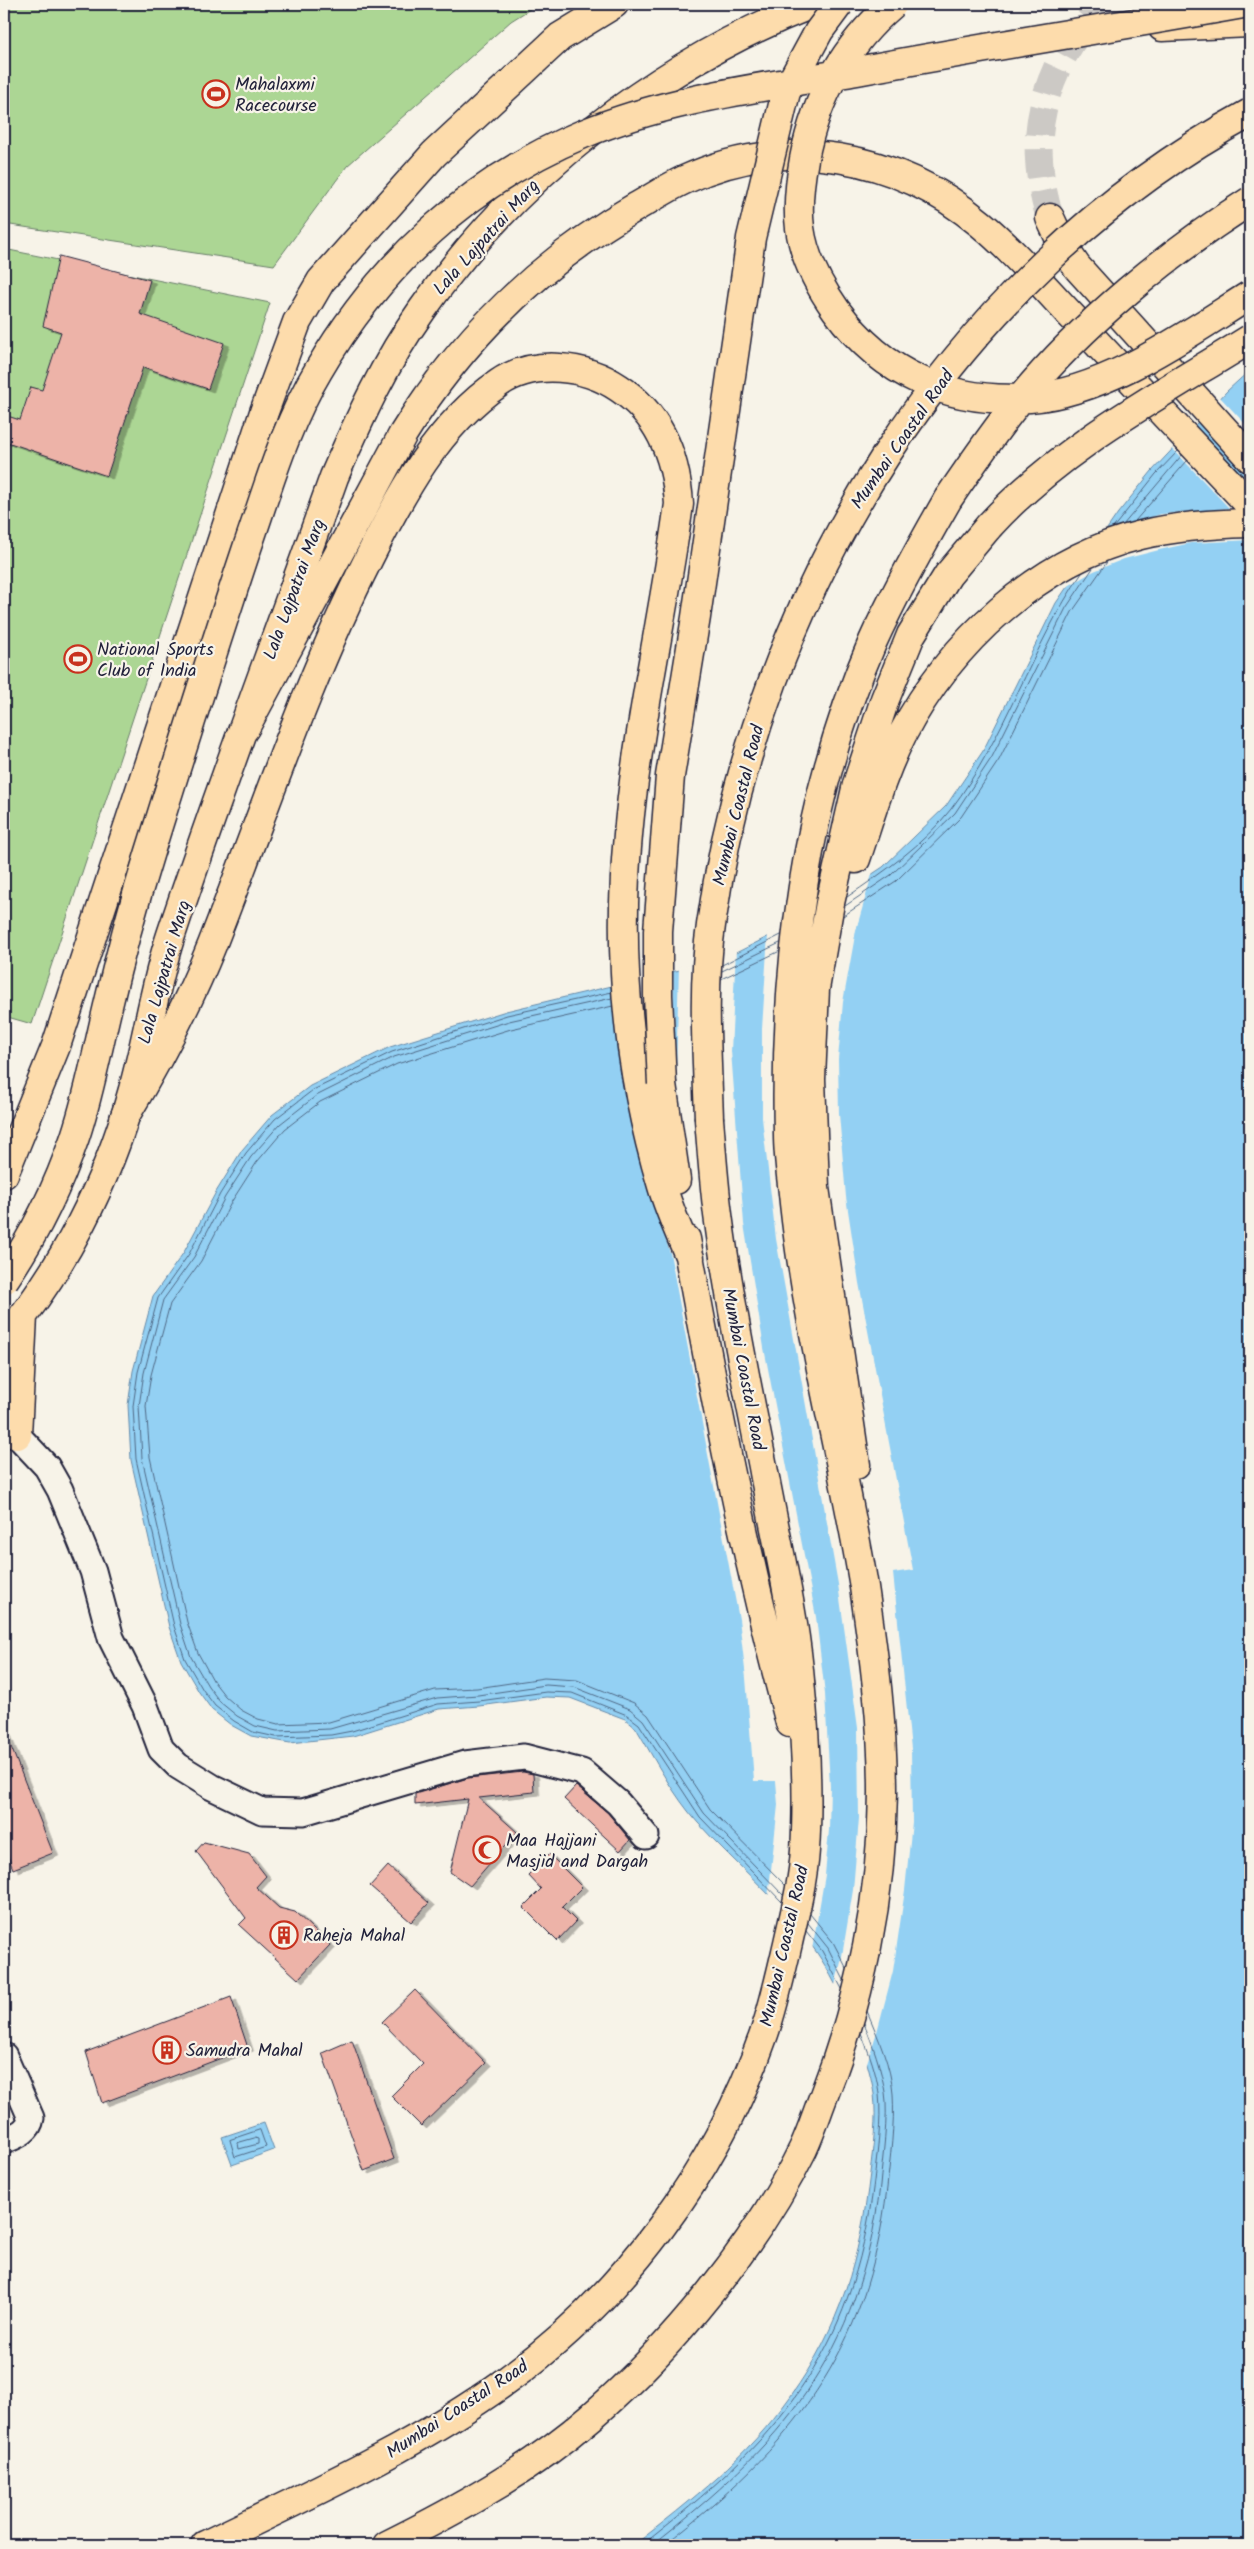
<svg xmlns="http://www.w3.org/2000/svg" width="1254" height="2549" font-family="Kalam,sans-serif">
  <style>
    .green { fill: #acd694; stroke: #677c68 }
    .water { fill: #93d0f3; stroke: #668aa9 }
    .pier { fill: #f7f3e8 }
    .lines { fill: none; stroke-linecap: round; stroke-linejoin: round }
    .shore { stroke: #4f6885; stroke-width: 1 }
    .building { fill: #edb3a8; stroke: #22223b; filter: url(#shadow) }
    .highway-tunnel { stroke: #ccc9c5; stroke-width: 28; stroke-dasharray: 28 14; stroke-linecap: butt }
    .minor-casing { stroke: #22223b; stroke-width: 29 }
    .major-casing { stroke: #22223b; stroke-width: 31 }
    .highway-casing { stroke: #22223b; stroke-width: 31 }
    .minor { stroke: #f7f3e8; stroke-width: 25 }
    .major { stroke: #fddcac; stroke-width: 28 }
    .highway { stroke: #fddcac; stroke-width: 28 }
    .highway-bridge-casing { stroke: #22223b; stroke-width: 31; stroke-linecap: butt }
    .highway-bridge { stroke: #fddcac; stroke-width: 28 }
    .labels { text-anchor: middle; stroke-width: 4.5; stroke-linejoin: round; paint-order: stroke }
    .poi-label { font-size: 18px; fill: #22223b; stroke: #f7f3e8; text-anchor: start }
    .street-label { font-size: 18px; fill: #22223b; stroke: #f7f3e8 }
  </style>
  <defs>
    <filter id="shadow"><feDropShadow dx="5.5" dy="3" stdDeviation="0" flood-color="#0004"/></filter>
  </defs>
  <rect width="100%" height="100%" fill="#f7f3e8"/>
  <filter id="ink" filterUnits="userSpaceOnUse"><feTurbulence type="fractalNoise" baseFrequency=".02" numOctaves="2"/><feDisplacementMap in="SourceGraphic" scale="10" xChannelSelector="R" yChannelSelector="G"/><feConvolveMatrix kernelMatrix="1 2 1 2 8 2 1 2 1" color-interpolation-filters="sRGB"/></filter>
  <g filter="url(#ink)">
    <path class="green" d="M4,4H538L511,21L347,166L274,265L4,224Z
      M4,249L270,303L32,1024L4,1016Z"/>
    <path class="water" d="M1250,370V2545H634C691,2501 748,2456 790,2397C841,2326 860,2258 870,2173C873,2148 877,2119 874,2094C868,2053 841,1988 817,1953C785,1904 737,1866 698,1823C673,1795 655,1760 636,1728L625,1719L570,1698L546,1697L479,1706L439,1709L353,1736L290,1743L251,1736L231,1725L212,1710L199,1692L181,1661L169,1627L131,1460L128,1405L133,1371L153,1296L184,1252L216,1192L242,1150L272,1115L310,1086L390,1047L506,1011L722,960L809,916L883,867L946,806L983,751L1056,603L1118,513L1152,471L1227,391Z
      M264,2123L274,2150L232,2165L222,2137Z"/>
    <path class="pier" d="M1219,396L1250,429V479L1196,421Z
      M1193,423L1250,484V540L1191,543L1159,550L1124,559L1094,571L1063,589L1101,533L1161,514L1229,508L1171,447Z
      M873,871L856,930L843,1002L838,1059L839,1114L846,1197L859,1283L913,1570L893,1573L911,1749L912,1822L905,1890L893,1971L877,2032L865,2069L861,2051L834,1989L841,1962L853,1890L859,1818L858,1728L838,1584L776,1239L762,1118V1029L768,934L808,914Z
      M736,950L731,1051L744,1224L764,1348L816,1617L825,1694L830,1786L829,1830L825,1875L812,1950L768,1898L778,1805L776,1781H754L746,1678L739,1619L670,1253L640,1158L625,1086L612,984L673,969L676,1074L679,967L721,957Z"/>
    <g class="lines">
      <path class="shore" d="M1135,521L1187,461
        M1123,525L1182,455
        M1113,528L1156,474L1178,451
        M847,897C884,872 923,845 951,809C1006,737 1031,647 1082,573
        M845,906L891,875L955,813L992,757L1066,608L1093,568
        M843,916L896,881L961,817L999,760L1072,612L1107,562
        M722,965L781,935
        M722,971L780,943
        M721,979L780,951
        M612,992L507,1015L392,1052L313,1090L275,1119L246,1153L220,1194L189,1254L158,1298L138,1372L133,1406L136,1459L174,1626L185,1659L203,1690L215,1706L234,1721L253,1732L276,1737L331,1735L352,1731L438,1704L479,1701L546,1692L572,1693L627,1715L639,1724L700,1817L782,1902
        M612,998L509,1021L394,1057L316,1096L280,1124L251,1157L225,1197L194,1257L163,1300L144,1373L139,1406L142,1458L180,1624L191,1657L208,1686L220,1702L237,1716L255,1726L277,1731L330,1729L437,1698L478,1695L546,1685L574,1687L630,1709L643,1720L704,1813L783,1895
        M613,1006L511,1029L397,1064L320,1102L285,1129L257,1162L232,1201L201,1261L170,1304L151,1375L146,1406L150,1457L187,1622L198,1653L214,1682L225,1696L241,1710L258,1719L278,1724L329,1722L435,1690L477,1688L544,1678L577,1680L634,1703L648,1715L710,1809L785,1885
        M810,1914L833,1942L847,1969
        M808,1923L828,1948L844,1980
        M806,1931L822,1951L842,1989
        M260,2130L266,2147L235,2157L230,2140Z
        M255,2138L258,2139V2144L239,2149L238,2143Z
        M642,2545C776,2441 853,2356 874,2181C877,2154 882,2122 879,2094C877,2074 869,2052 861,2033
        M652,2545C782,2444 860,2355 880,2186C882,2161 889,2116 885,2092C881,2068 873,2045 864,2023
        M664,2545C792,2446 868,2353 887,2188C890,2158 895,2125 893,2094C891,2066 878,2037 867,2011"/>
    </g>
    <path class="building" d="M59,256L150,280L140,314L224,343L208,389L143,367L107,476L4,441V415L20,420L31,387L42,390L61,332L43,326Z
      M4,1729L53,1853L13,1869L4,1846Z
      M523,1772L533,1774L534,1792L479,1798L517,1832L470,1886L450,1872L468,1799L415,1805V1794L468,1778Z
      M576,1786L608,1813L630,1840L620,1851L564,1799Z
      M204,1842L249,1854L266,1876L256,1887L279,1908L295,1912L330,1945L298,1979L239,1925L246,1918L196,1851Z
      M549,1854L582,1887L562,1907L576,1921L557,1941L523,1907L541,1889L528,1875Z
      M388,1866L429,1903L411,1922L370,1886Z
      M415,1990L486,2063L421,2126L391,2096L423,2064L382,2022Z
      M231,1997L248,2048L102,2103L86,2052Z
      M352,2040L394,2159L364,2171L322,2053Z"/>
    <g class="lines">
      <path class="highway-tunnel" d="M1050,218C1044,198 1040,179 1039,159C1035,103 1062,38 1107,4"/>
      <g class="minor-casing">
        <path id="minor" d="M4,1425L17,1435L47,1467L60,1490L93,1571L111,1638L145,1706L161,1749L178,1766L212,1787L262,1811L303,1812L465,1764L524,1757L582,1772L618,1803L646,1836
          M4,2056L31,2118C29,2132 15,2136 4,2141"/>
      </g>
      <g class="major-casing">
        <path id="major" d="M4,1174L56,1046L264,412L297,322L321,281L434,154L560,37L614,4
          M4,1340C63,1269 107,1183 132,1093C147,1041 154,986 171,935C222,781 280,629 334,477C359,419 385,362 422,310C516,175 658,64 812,4
          M17,1435L23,1316"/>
      </g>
      <g class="highway-casing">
        <path id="highway" d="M1162,27L1250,23
          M1050,218L1064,248L1077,267L1250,458
          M245,728L403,434C461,340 540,262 636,207C652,198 667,188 684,180C785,133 897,154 981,224C1017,254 1048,292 1081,326C1137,386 1194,446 1250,505
          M856,859C870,818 882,774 902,735C950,643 1038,560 1141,535C1177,526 1214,524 1250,523
          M662,1084L676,1180
          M125,1116C158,1061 188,1005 212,945C263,815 306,683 369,558C401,494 438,425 499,383C534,359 585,365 619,388C660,415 676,457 679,504C664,614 638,724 628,835C617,953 628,1073 662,1186C669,1210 680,1234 690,1258
          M686,1239C715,1401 747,1564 790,1723
          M856,1465L815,1188L811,1079L815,989L830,903L857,784L885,699L911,635L948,575L989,526
          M205,2545C308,2495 413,2448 506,2381C623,2297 717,2170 764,2034C774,2005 781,1973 788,1943C795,1912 803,1881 805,1850C809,1790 805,1729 799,1670C792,1601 775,1534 763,1467C747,1385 730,1304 719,1222C714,1187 712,1153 709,1119
          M387,2545C459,2509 530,2470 591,2417C672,2347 756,2245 803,2149C811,2132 817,2113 824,2095C861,2000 882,1895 883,1793C883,1724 874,1655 864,1587C843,1459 808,1333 794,1203C792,1181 788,1158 788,1135C784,967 805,796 873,641C895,592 921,546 948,499"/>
      </g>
      <use href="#minor" class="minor"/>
      <use href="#major" class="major"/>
      <use href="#highway" class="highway"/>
      <g class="highway-bridge-casing">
        <path id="highway-bridge" d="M893,4C845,45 816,97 804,159C800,181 797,206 800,228C804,257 819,286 836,310C883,375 950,404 1030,398C1107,392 1186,335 1250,295
          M948,499C971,465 995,430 1021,398C1083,323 1168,253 1250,201
          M989,526C1061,447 1160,395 1250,339
          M662,1084L658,995V931L670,776L696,617L751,238L786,92L819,31L839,4
          M709,1119C707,1055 702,989 711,925C757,594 952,274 1250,113
          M4,1280C34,1236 58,1187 75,1137C89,1095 97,1052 107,1010C119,958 133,906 149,855C181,752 213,650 247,548C268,488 285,426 318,371C379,266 470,181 583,134C669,98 766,87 857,71C985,47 1115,27 1243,4"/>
      </g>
      <use href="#highway-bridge" class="highway-bridge"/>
    </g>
  </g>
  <defs>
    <g id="stadium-ring" transform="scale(1.4375)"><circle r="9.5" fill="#f7f3e8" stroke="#c8321e" stroke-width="1.5"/><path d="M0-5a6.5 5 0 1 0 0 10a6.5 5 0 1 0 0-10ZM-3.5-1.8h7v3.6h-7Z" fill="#c8321e"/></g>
    <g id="mosque-ring" transform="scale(1.4375)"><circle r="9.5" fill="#f7f3e8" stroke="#c8321e" stroke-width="1.5"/><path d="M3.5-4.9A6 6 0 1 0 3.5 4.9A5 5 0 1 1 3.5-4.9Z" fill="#c8321e"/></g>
    <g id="building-ring" transform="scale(1.4375)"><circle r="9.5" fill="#f7f3e8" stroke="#c8321e" stroke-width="1.5"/><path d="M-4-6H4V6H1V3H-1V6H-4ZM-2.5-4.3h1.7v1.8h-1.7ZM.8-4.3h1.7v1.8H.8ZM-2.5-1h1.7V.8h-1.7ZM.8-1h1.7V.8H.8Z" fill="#c8321e"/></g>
  </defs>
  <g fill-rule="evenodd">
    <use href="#stadium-ring" x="216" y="94"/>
    <use href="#stadium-ring" x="78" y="659"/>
    <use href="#mosque-ring" x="487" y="1850"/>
    <use href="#building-ring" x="284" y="1935"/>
    <use href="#building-ring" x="167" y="2050"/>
  </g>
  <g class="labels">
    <g class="poi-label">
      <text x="235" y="90">Mahalaxmi<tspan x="235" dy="21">Racecourse</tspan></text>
      <text x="97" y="655">National Sports<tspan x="97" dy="21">Club of India</tspan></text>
      <text x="506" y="1846">Maa Hajjani<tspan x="506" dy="21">Masjid and Dargah</tspan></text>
      <text x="303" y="1941">Raheja Mahal</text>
      <text x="186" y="2056">Samudra Mahal</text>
    </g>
    <g class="street-label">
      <text transform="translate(486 237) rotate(-48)" y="6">Lala Lajpatrai Marg</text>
      <text transform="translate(902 439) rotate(-55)" y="6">Mumbai Coastal Road</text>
      <text transform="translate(294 589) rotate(-70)" y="6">Lala Lajpatrai Marg</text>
      <text transform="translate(738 805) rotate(-76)" y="6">Mumbai Coastal Road</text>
      <text transform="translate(164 972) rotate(-74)" y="6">Lala Lajpatrai Marg</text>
      <text transform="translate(744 1369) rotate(79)" y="6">Mumbai Coastal Road</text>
      <text transform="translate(784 1946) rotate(-77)" y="6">Mumbai Coastal Road</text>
      <text transform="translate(457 2409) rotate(-33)" y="6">Mumbai Coastal Road</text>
    </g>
  </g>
  <rect width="1254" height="2549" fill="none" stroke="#f7f3e8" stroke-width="20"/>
  <rect x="10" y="10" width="1234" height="2529" fill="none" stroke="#22223b" stroke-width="2" filter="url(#ink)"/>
</svg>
